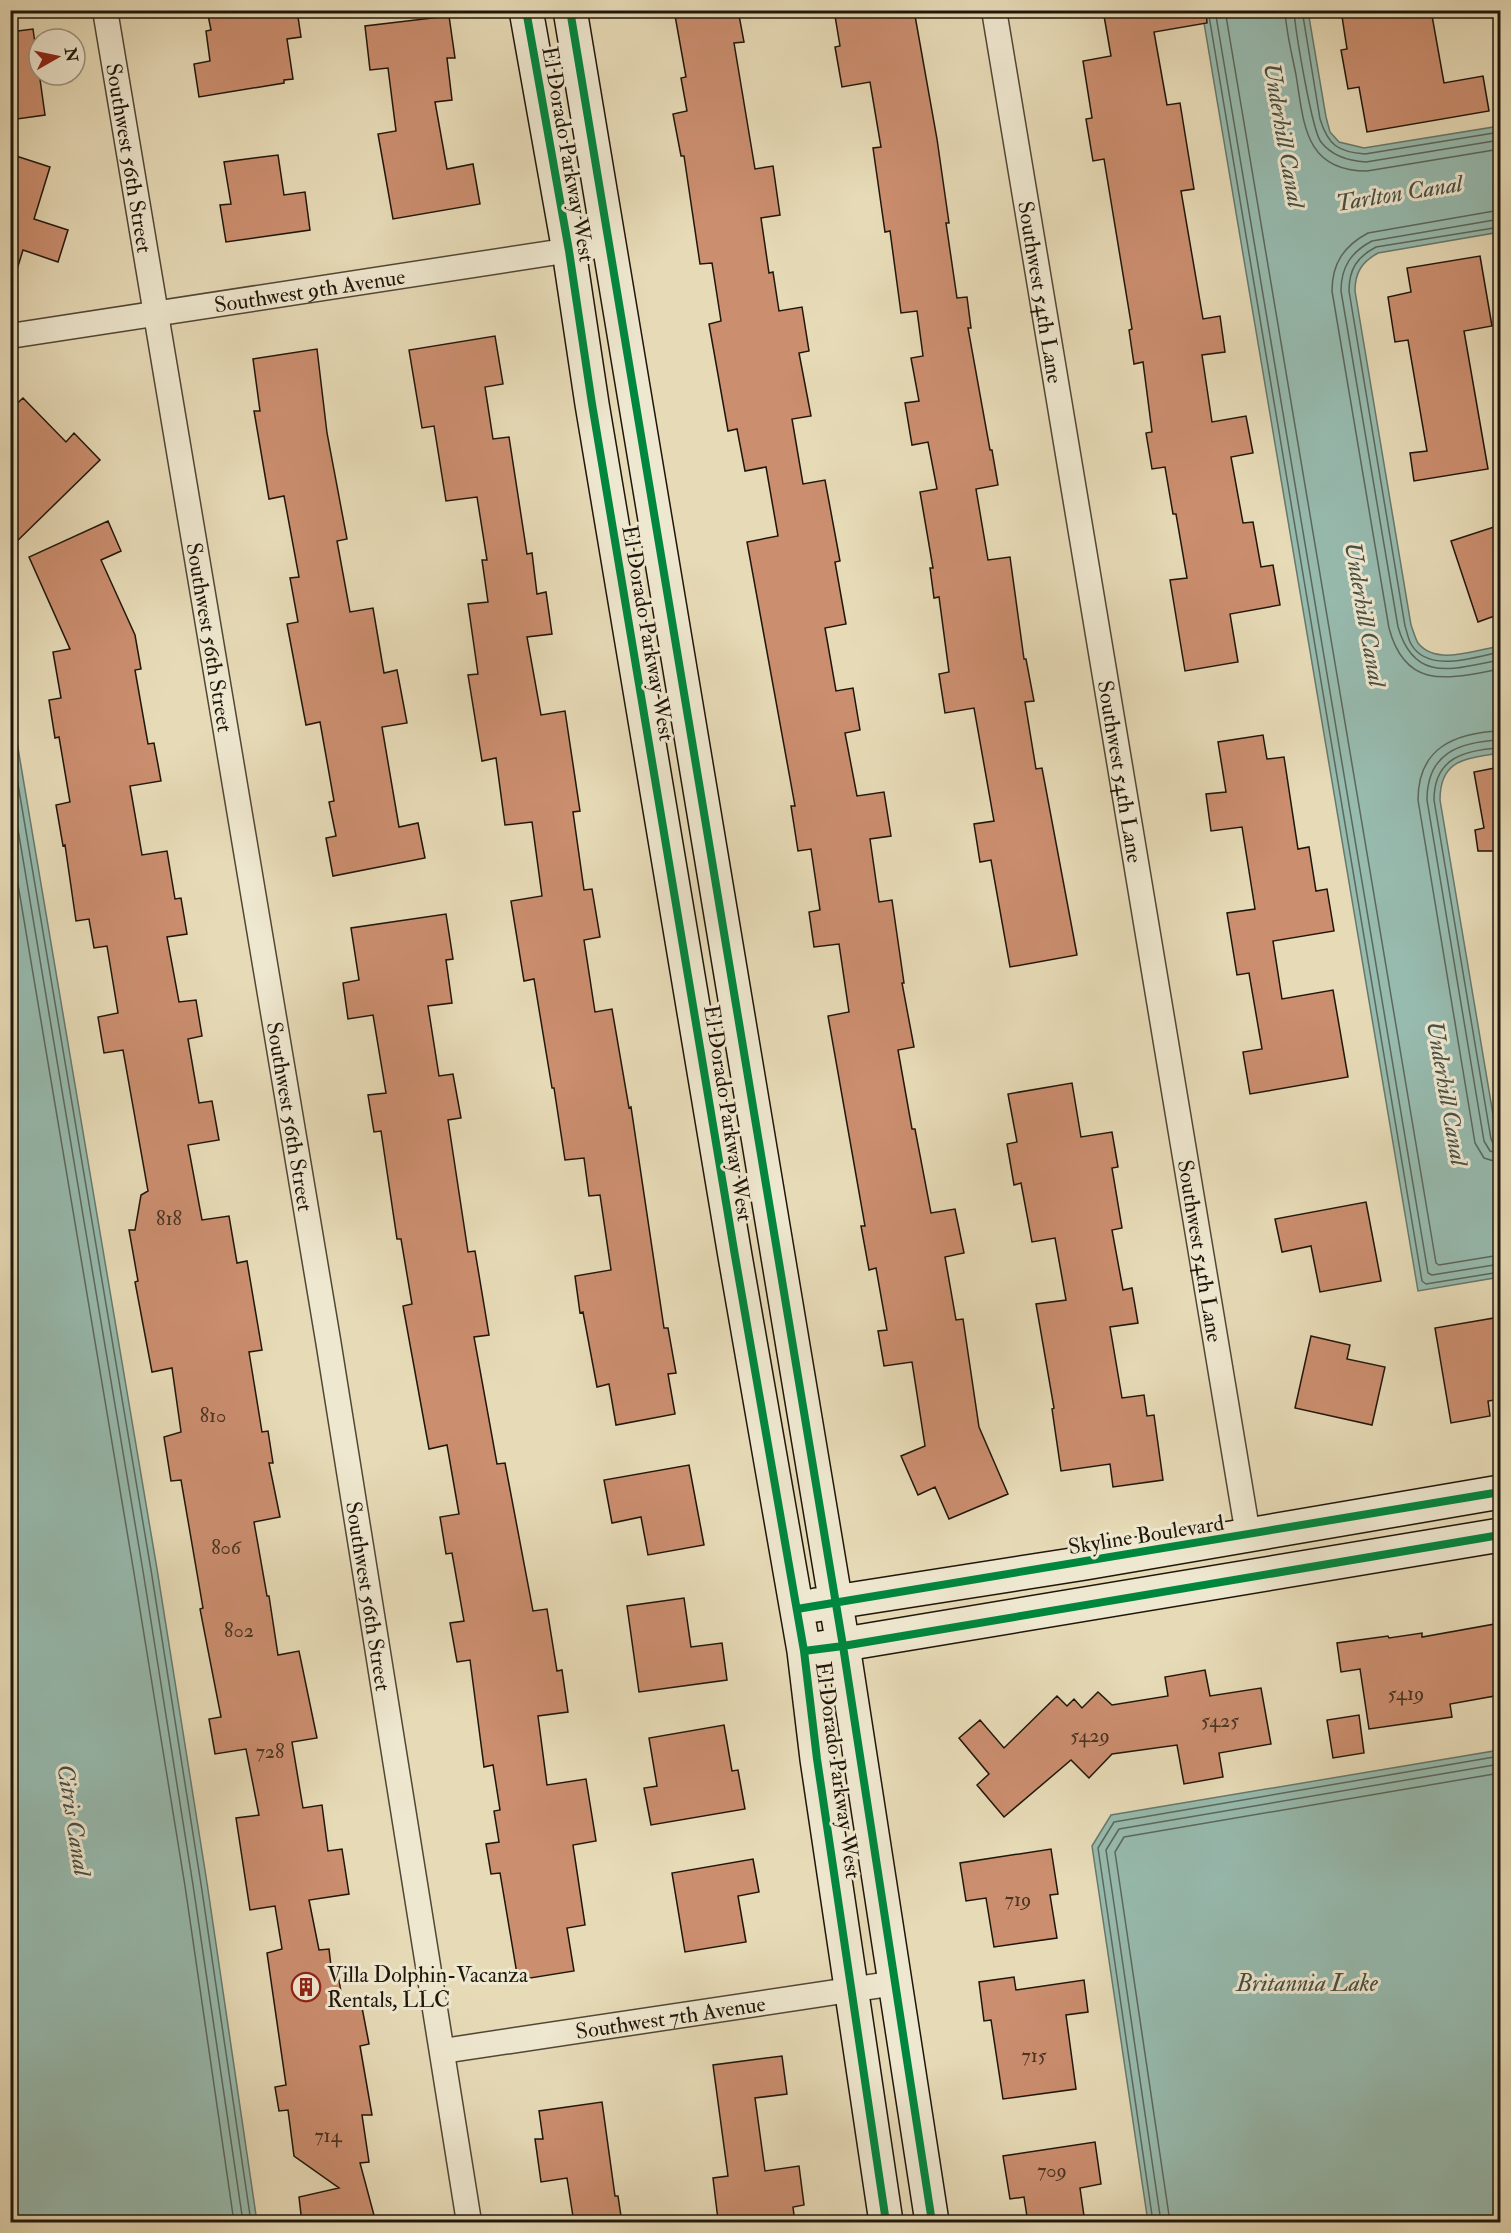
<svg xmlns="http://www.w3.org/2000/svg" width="1511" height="2233" font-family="'IM FELL Double Pica',serif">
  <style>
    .water { fill: #97bbaf; stroke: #67796d; stroke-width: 1.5 }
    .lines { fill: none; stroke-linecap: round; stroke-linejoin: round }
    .shore { stroke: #5b685c; stroke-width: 1.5 }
    .building { fill: #cb8e6f; stroke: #1f160a; stroke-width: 1.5 }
    .street-casing { stroke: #514735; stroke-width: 27 }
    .secondary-casing { stroke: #1f160a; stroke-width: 36 }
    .street { stroke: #efe8d0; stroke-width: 24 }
    .secondary { stroke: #efe8d0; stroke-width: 33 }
    .cycleway-casing { stroke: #efe8d0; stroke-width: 11 }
    .cycleway { stroke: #00873e; stroke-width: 8 }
    .labels { text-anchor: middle; stroke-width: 6; stroke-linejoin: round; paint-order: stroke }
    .number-label { font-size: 20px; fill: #4a3423 }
    .street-label { font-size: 22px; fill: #1f160a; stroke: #efe8d0 }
    .poi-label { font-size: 22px; fill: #1f160a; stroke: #efe8d0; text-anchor: start }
    .water-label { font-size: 24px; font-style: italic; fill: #495044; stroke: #efe8d0 }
  </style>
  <rect width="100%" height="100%" fill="#e7dbb7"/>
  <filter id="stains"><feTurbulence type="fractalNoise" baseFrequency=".00333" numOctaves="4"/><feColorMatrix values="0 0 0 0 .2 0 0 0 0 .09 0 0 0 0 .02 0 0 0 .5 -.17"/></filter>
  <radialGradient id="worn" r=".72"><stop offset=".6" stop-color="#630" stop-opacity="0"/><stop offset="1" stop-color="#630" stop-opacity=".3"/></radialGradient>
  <path class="water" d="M1202,11H1308L1326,117L1330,132L1339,142L1364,148L1500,126V232L1378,253C1362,262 1355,272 1355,291L1411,625C1413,630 1415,638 1418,643C1436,666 1476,650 1500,646V753C1467,759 1440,758 1440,800L1497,1138L1500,1148V1277L1418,1291Z
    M10,701L157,1569L207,1883L257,2222H11Z
    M1500,1750V2222H1148L1092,1846L1111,1815Z"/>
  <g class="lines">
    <path class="shore" d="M1208,10L1422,1281L1426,1284L1500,1272
      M1215,10L1428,1273L1432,1275L1500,1264
      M1225,10L1436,1263L1439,1265L1500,1255
      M1285,10C1286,32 1292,54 1296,75C1304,123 1304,171 1367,171L1500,149
      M1294,10C1295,29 1312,131 1321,142C1332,156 1348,161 1366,162L1500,140
      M1302,10L1320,119C1328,145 1338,152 1365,154L1500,132
      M1500,210L1368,233C1344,246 1332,263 1332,291L1389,628C1406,692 1450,678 1500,669
      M1500,219L1372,241C1351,252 1341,267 1341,291L1398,627C1415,685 1455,668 1500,660
      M1500,227L1376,247C1357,257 1349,269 1349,291L1405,626C1407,631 1408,639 1411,644C1428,674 1475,657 1500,652
      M1500,731C1454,733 1418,748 1418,800L1475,1143L1484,1158L1500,1163
      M10,737L151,1570L201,1884L251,2222
      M1500,740C1459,742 1427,753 1427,800L1484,1141L1490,1151L1500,1154
      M1500,748C1464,750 1434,758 1434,800L1491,1139L1494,1145L1500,1147
      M10,782L143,1571L193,1885L243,2222
      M10,837L134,1573L185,1886L234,2222
      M1153,2222L1098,1848L1114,1822L1500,1756
      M1161,2222L1106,1850L1119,1829L1500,1764
      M1170,2222L1115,1852L1124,1837L1500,1773"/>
  </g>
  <path class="building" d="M233,10H297L301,37L287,39L293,79L284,80V83L199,97L194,64L210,61L206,31L211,30L208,15Z
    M674,10H738L744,42L734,43L755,169L773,166L780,215L761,218L769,273L773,272L779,311L802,307L809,351L799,353L811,416L792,419L803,484L825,480L840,561L835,562L846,624L825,628L836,691L853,688L860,730L845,733L857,796L884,792L891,836L870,839L879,902L892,900L904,983H902L914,1047L898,1050L912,1129H915L931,1213L955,1209L964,1253L945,1257L956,1320L963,1319L979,1427L1008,1494L949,1519L935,1487L918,1495L901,1456L925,1446L912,1362L884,1366L878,1331L887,1330L876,1268L869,1270L861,1226H865L828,1016L849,1012L839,944L814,947L809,912L820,910L811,849L798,851L791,806H795L747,542L778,536L766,467L745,471L737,429L728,431L709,324L721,321L712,263L700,264L684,156H681L673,114L687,111L681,78L686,77Z
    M834,10H914L937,139L949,223H946L957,298L967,297L971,328H968L990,450H992L998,485L976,489L988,560L1010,557L1024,659H1026L1034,701L1025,702L1036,769L1042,768L1077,955L1010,967L991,860L980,862L974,824L994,821L974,708L945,713L939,674L949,672L939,597L934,598L930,568H933L920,492L937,489L928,442L912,445L905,403L919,401L911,358L923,356L917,311L901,313L890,231L885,232L873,148L881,147L870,82L842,87L835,47L840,46Z
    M1103,10H1206L1207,23L1154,32L1167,105L1180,103L1194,189L1181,191L1203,319L1220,316L1225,352L1202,355L1212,422L1246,416L1253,453L1231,457L1243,523L1253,522L1261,567L1273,565L1280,605L1230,614L1238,662L1185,671L1170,580L1187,578L1176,514H1173L1165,467L1152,469L1146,433L1152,432L1143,362L1134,364L1129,330L1132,329L1104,159L1093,161L1086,119L1092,118L1083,61L1111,56Z
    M1341,10H1431L1444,83L1483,76L1489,111L1367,132L1359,87L1348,89L1341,50L1347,49Z
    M449,16L455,58H447L452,100L435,102L447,169L473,164L480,204L393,219L378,134L396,131L388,68L370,70L365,26Z
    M33,29L45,115L10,120V32Z
    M10,154L50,167L34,219L68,230L58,262L23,250L15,276L10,275Z
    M278,155L284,195L305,192L310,230L226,242L220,205L231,204L224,162Z
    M1480,256L1492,326L1464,331L1488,469L1414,481L1410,453L1427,451L1408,340L1395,342L1388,297L1411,292L1407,268Z
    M495,336L503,384L485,387L493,439L509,437L527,554L532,553L537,594L546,592L552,634L527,637L541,715L565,711L580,811L573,812L584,890L592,889L600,937L584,940L595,1012L612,1009L629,1108L631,1107L664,1328H668L676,1373L668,1374L675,1414L616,1425L609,1384L597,1387L583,1312L580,1313L575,1276L611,1270L600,1195L589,1196L584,1158L565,1160L554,1088H552L534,979L524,981L511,901L542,896L532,822L505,825L496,758L482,761L468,675L478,674L468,604L488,602L482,560H487L477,497L446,501L434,426L422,428L409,350Z
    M317,349L327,433L347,539L337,541L350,612L373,608L384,673L397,670L407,723L382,727L399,827L418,823L425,858L333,876L326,838L336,836L329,802L334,801L320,722L306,725L287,624L298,622L290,578L299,577L284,496L269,499L254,411H260L253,359Z
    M23,398L66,442L74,433L100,460L10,548V410Z
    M108,521L121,551L101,560L135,635L141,669L135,670L148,744L154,743L161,781L130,786L142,855L167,851L175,899L181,898L187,934L167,937L179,1002L196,1000L202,1036L188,1039L199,1103L212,1101L219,1140L188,1145L202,1220L229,1216L237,1263L247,1261L262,1350L249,1352L262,1432L268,1431L273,1463H269L280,1517L254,1522L267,1596H269L278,1655L299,1651L317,1738L292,1742L303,1808L322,1805L328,1851L342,1849L349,1894L309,1900L319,1950L329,1949L332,1975L338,1974L342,1998L360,1997L369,2044L360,2046L372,2115H362L369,2162L360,2163L375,2219L364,2223H302L299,2197L339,2188L294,2156L288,2110L279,2111L275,2087L286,2085L267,1953L282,1949L275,1906L250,1910L236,1818L259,1815L246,1749L215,1754L209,1719L221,1717L200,1609L203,1608L181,1480L171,1481L164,1437L181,1432L172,1368L152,1372L135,1282L138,1281L129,1230H135L141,1195L148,1191L123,1050L104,1053L98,1017L118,1013L107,946L94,948L89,919L76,921L65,845L63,846L56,805L70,802L59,737L55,738L49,700L61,698L53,652L70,649L29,557Z
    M1500,525V614L1478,622L1451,541Z
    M1263,735L1267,759L1284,757L1298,849L1309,847L1316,891L1327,889L1334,931L1273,941L1282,999L1333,990L1348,1077L1250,1094L1243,1052L1262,1049L1249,973L1237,975L1227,913L1255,909L1242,827L1211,831L1206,794L1226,792L1218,742Z
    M1500,767V851H1478L1475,830L1484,828L1474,772Z
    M446,914L453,959L446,960L452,1003L428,1006L439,1076L453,1074L461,1118L448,1120L468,1252L475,1251L489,1335L474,1337L497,1464L505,1463L533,1611L547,1609L557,1671L562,1670L568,1712L538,1716L547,1785L586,1779L596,1841L573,1845L585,1925L567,1928L574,1971L518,1980L500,1873L491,1874L486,1844L499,1842L494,1811L500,1810L493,1765L484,1767L470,1660L457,1662L450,1623L464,1621L452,1553L446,1554L440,1517L459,1514L447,1445L429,1449L403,1306L412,1304L401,1239H397L381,1131L374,1132L368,1095L386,1093L373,1015L348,1019L343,983L359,980L351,928Z
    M1072,1083L1081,1137L1112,1132L1118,1167L1112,1168L1122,1228L1112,1230L1123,1290L1132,1288L1138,1323L1110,1327L1122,1398L1144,1395L1147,1416L1154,1415L1163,1480L1113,1487L1110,1464L1061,1471L1052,1409L1054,1408L1036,1304L1066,1300L1055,1238L1032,1242L1021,1183L1014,1185L1007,1144L1017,1142L1008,1094Z
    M1366,1202L1381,1281L1320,1292L1311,1246L1282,1252L1275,1219Z
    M1500,1317V1399L1488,1401L1490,1416L1451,1423L1435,1328Z
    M1311,1336L1350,1345L1347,1359L1385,1367L1372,1425L1295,1408Z
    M689,1465L704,1545L648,1555L641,1517L612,1523L604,1480Z
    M684,1598L691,1647L722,1643L727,1680L639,1692L627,1606Z
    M1495,1624L1497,1640H1500V1695L1450,1704L1452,1717L1369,1729L1360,1669L1341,1672L1337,1643L1388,1636L1389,1638L1422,1633V1637Z
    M1205,1670L1210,1696L1261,1688L1271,1744L1219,1753L1223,1777L1184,1784L1177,1745L1112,1754L1089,1778L1071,1760L1004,1817L977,1785L989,1774L959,1738L980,1720L1004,1748L1057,1696L1067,1706L1074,1699L1082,1708L1098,1692L1112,1705L1168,1696L1165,1677Z
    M1359,1715L1364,1753L1333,1758L1327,1720Z
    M724,1725L732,1771L738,1770L745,1809L651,1825L644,1788L657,1786L649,1738Z
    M1051,1849L1058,1894L1050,1895L1057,1938L994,1947L986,1898L966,1901L960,1863Z
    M753,1859L759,1892L738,1896L746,1942L685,1952L672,1873Z
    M1014,1977L1016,1990L1084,1980L1088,2012L1066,2015L1076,2089L1003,2099L991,2020L984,2021L979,1982Z
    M782,2056L787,2094L755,2098L765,2171L799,2166L804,2205L793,2207L795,2223H740L739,2217L718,2220L713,2178L728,2176L713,2065Z
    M602,2102L615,2196H618L622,2223H574L567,2178L541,2182L535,2139H543L539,2111Z
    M1095,2142L1101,2184L1080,2188L1085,2223H1028L1024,2197L1010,2199L1003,2156Z"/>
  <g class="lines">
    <g class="street-casing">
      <g id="street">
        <path id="s1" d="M105,10L328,1340L469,2222"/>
        <path id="s2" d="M994,10L1248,1535"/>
        <path id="s3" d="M10,336L610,244"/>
        <path id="s4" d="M443,2051L896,1983"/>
      </g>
    </g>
    <g class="secondary-casing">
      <path id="secondary" d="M526,10L569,251L592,404L735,1256L804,1651L817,1759L886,2222
        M570,10L843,1646L932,2222
        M816,1605L1085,1563L1500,1492
        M821,1648L1500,1535"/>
    </g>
    <use href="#street" class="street"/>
    <use href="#secondary" class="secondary"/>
    <g class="cycleway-casing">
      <path id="cycleway" d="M526,10L569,251L592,404L735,1256L804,1651L817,1759L886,2222
        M570,10L843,1646L932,2222
        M797,1609L1500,1492
        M804,1651L843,1646L1500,1535"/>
    </g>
    <use href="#cycleway" class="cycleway"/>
  </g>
  <defs>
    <g id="building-ring" transform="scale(1.5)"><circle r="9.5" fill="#efe8d0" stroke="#8f2418" stroke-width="1.5"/><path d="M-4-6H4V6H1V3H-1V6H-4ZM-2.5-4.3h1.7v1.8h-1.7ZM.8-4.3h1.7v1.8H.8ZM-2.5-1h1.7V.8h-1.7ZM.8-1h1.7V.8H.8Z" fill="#8f2418"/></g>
  </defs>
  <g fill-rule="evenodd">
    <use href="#building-ring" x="306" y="1987"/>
  </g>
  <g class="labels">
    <g class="number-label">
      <text x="169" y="1225">818</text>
      <text x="213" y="1422">810</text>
      <text x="226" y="1554">806</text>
      <text x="239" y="1637">802</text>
      <text x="1406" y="1700">5419</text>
      <text x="1220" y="1727">5425</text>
      <text x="1090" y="1742">5429</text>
      <text x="270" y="1758">728</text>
      <text x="1018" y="1906">719</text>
      <text x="1034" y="2062">715</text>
      <text x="328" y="2142">714</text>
      <text x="1052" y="2177">709</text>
    </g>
    <g class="street-label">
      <text transform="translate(569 154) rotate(80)" y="8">El Dorado Parkway West</text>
      <text dy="8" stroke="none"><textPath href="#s1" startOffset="150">Southwest 56th Street</textPath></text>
      <text dy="8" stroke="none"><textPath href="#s3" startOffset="303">Southwest 9th Avenue</textPath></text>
      <text dy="8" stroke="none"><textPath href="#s2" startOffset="286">Southwest 54th Lane</textPath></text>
      <text transform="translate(649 633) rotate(80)" y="8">El Dorado Parkway West</text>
      <text dy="8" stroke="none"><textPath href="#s1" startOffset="636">Southwest 56th Street</textPath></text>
      <text dy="8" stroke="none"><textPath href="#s2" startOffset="772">Southwest 54th Lane</textPath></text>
      <text transform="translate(729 1113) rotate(81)" y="8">El Dorado Parkway West</text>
      <text dy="8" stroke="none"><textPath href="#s1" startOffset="1122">Southwest 56th Street</textPath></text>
      <text dy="8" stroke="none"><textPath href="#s2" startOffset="1258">Southwest 54th Lane</textPath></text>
      <text transform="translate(1146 1534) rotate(-9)" y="8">Skyline Boulevard</text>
      <text dy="8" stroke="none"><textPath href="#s1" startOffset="1608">Southwest 56th Street</textPath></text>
      <text transform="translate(839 1770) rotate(82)" y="8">El Dorado Parkway West</text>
      <text dy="8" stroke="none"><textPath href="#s4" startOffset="230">Southwest 7th Avenue</textPath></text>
    </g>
    <g class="poi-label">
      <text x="327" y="1982">Villa Dolphin-Vacanza<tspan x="327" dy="25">Rentals, LLC</tspan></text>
    </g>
    <g class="water-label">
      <text transform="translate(1284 135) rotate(80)" y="8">Underhill Canal</text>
      <text transform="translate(1399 193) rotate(-9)" y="8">Tarlton Canal</text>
      <text transform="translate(1365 614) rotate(80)" y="8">Underhill Canal</text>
      <text transform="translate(1447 1093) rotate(80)" y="8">Underhill Canal</text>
      <text transform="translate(74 1820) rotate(81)" y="8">Citris Canal</text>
      <text x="1307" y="1991">Britannia Lake</text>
    </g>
  </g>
  <rect width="1511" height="2233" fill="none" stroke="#e7dbb7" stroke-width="36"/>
  <rect x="12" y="12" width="1487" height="2209" fill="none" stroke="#1f160a" stroke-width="3"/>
  <rect x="18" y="18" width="1475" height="2197" fill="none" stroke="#1f160a" stroke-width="1.5"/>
  <g transform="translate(57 57) rotate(81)"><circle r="28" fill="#efe8d0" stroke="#9c9481" stroke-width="1.5"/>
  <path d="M0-4.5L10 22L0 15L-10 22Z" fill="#8f2418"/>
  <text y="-9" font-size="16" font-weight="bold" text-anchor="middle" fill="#1f160a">N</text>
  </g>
  <rect width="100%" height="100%" filter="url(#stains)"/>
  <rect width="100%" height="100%" fill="url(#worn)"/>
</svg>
